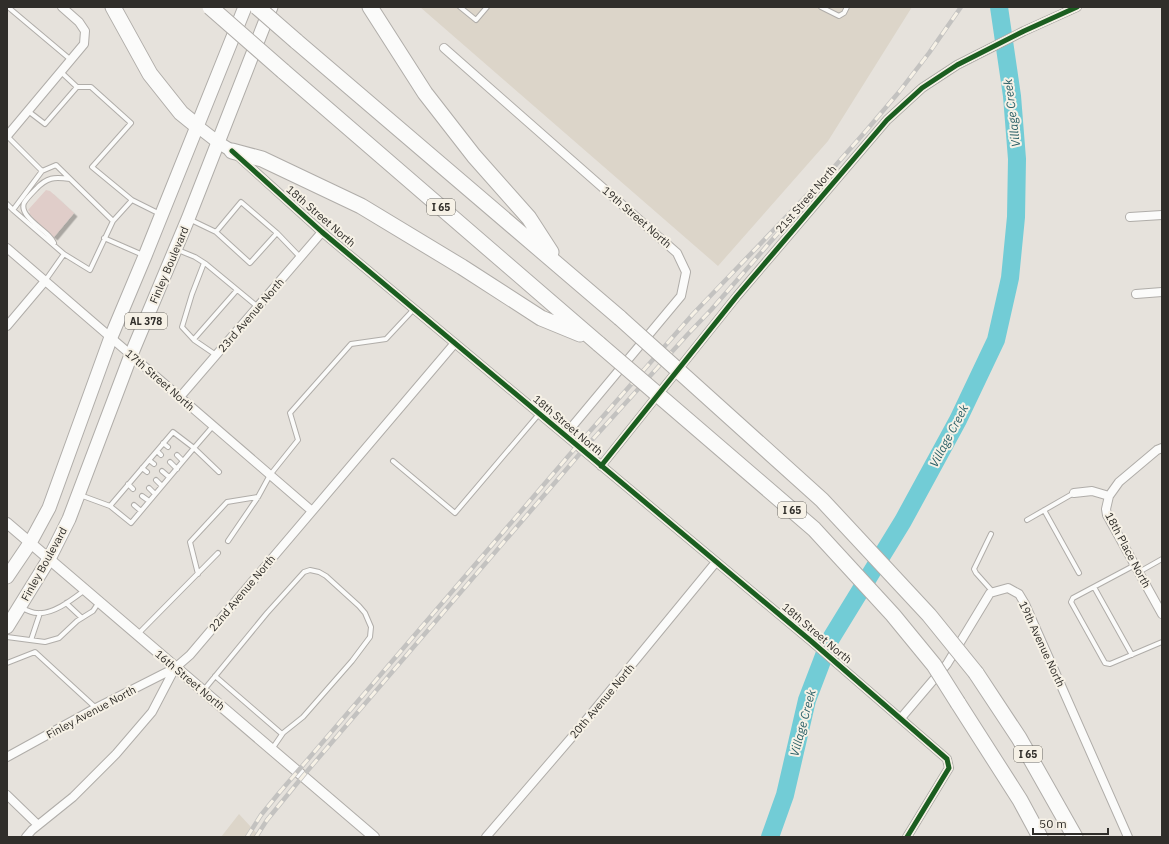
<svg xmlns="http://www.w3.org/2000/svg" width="1169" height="844" font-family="'IBM Plex Sans',sans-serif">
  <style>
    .built { fill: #dcd5c9 }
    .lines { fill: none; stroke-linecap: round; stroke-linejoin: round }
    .river { stroke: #72ccd6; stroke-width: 18 }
    .building { fill: #e0cdc9; filter: url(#shadow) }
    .service-casing { stroke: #b0ada9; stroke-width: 6 }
    .minor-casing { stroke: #b0ada9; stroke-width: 10 }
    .tertiary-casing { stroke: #b0ada9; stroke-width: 12 }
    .secondary-casing { stroke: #b0ada9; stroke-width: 14 }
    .primary-casing { stroke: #b0ada9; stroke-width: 15 }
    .motorway-casing { stroke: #b0ada9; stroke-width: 17 }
    .service { stroke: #fbfbfa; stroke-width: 4 }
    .minor { stroke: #fbfbfa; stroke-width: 8 }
    .tertiary { stroke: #fbfbfa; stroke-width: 10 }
    .secondary { stroke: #fbfbfa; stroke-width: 12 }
    .primary { stroke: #fbfbfa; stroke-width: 13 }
    .motorway { stroke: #fbfbfa; stroke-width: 15 }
    .rail-casing { stroke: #c3c2c0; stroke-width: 4.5 }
    .rail { stroke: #f6f1e6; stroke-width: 3; stroke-dasharray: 9; stroke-linecap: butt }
    .motorway-bridge-casing { stroke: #b0ada9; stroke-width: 17; stroke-linecap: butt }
    .motorway-bridge { stroke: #fbfbfa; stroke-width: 15 }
    .cycleway-casing { stroke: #f6f1e6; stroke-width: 8 }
    .cycleway { stroke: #1b5e20; stroke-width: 5 }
    .labels { text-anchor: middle; stroke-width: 4; stroke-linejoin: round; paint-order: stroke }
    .shield { fill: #f6f1e6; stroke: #6b6862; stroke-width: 1 }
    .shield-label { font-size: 10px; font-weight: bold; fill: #302e2a }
    .street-label { font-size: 11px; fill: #302e2a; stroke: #f6f1e6 }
    .water-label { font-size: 12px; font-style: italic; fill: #2a5f66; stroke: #f6f1e6 }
  </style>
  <defs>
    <filter id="shadow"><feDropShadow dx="3.5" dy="3.5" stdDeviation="0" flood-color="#0004"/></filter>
  </defs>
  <rect width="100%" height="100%" fill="#e6e2dc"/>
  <path class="built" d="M420,7H912L828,141L718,266Z
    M239,814L260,837H221Z"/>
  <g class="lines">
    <path class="river" d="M770,837L785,795L807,700L830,640L903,521L958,420L996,340L1010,278L1016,217L1017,159L1012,96L999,7"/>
  </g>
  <path class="building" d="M46,190L50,191L74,213L54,237L33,219V217L29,214L30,212L28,210Z"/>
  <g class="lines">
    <g class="service-casing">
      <path id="service" d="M8,7L71,60
        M460,7L476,20L487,7
        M821,7L839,16L844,13L847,7
        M61,72L77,87H91L131,123L92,167L132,200
        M28,111L45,124L77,87
        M7,136L42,171
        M7,204L13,210
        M191,220L216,232L250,263L277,233L241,202L216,232
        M113,221L56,165L42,171L13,210L64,254L90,270L113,221L132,200L160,214
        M277,233L300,257
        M104,238L143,255
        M54,243C53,241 51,238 49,236C42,228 19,215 24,203C27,198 32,193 36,189C47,177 54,177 70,179
        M178,250L195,257L206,264L258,307
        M204,263L192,294L182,327L194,340L216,355
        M45,281L64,254
        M194,339L237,290
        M213,426L194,448L219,472
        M163,443L168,447
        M157,451L161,455
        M177,455L183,461
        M149,460L154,464
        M393,461L455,513L539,414
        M170,462L177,469
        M142,468L147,472
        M162,471L169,477
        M156,480L162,486
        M128,484L133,489
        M149,488L155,494
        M80,495L110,506L131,523L194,448L173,432L110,506
        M142,496L149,501
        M134,505L141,511
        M1044,510L1079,573
        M1027,520L1074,493
        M991,534L974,569L976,573L993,592
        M228,541L258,497L270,475L298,440L290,413L351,344L386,339L414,309
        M1135,565L1073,598L1071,602L1105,663L1110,664L1162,642
        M1139,572L1162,559
        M198,574L190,542L227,502L258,497
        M1094,587L1132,655
        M66,603L82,618
        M22,608C26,610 32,613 37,613C53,615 73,599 85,590
        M138,634L218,553
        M7,637L45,642L59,638L77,621L93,611L99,602
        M31,640L40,613
        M7,663L35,652L96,708
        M215,676L282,734
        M203,691L267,613L304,572L310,570L319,572L326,576L359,606L365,613L371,627L370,637L352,661L303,717L283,733L272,749"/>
    </g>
    <g class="minor-casing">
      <path id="minor" d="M444,48L677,253L686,272L681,296L565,435
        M7,136L84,44L85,31L79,22L62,7
        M237,155L322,232L811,641L947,759L949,768L907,837
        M1130,217L1162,215
        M7,248L312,511
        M1136,294L1162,292
        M7,326L45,281
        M180,397L322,232
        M601,466L737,296L887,120L922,88L957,65L1024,31L1077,7
        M1074,493L1092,491L1109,496L1106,509L1107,515L1162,614
        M1109,496L1119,482L1157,450L1162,448
        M901,718L947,664L990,593L1008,588L1019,594L1025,604L1128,837
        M7,757L96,708L175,668
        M7,795L38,825
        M26,837L32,830L73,797L116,754L152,712L175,668L190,655L455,343
        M486,837L578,730L716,562"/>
    </g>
    <g class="tertiary-casing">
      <path id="tertiary" d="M7,523L374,837"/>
    </g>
    <g class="secondary-casing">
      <path id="secondary" d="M197,126L219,143L232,151"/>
    </g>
    <g class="primary-casing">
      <path id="primary" d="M7,577L30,543L49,508L111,337L145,256L245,7
        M7,627L49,559L69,519L131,355L188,219L271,7"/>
    </g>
    <g class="motorway-casing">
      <path id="motorway" d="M113,7L150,74L181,113L197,126
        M370,7L425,93L474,156L529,218L551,252
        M296,41L620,318
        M283,71L599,344
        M232,151L262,159L361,206L462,267L541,318L580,334
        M976,673L1019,738L1075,837
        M958,703L1020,800L1040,837"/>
    </g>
    <use href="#service" class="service"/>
    <use href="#minor" class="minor"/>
    <use href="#tertiary" class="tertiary"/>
    <use href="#secondary" class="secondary"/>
    <use href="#primary" class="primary"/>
    <use href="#motorway" class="motorway"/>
    <g class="rail-casing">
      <path id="rail" d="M247,837L261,815L279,793L577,446L693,314L835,166L865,132L899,92L929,53L961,7
        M256,837L267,820L303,776L423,636L583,450L688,334L711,310L779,232"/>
    </g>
    <use href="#rail" class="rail"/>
    <g class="motorway-bridge-casing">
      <path id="motorway-bridge" d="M210,7L283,71
        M257,7L296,41
        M620,318L822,500L929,615L976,673
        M599,344L814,529L893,615L934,665L958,703"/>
    </g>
    <use href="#motorway-bridge" class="motorway-bridge"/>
    <g class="cycleway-casing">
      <path id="cycleway" d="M232,151L322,232L811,641L947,759L949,768L907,837
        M601,466L737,296L887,120L922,88L957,65L1024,31L1077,7"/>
    </g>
    <use href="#cycleway" class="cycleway"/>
  </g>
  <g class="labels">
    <g class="shield">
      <rect x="427" y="199" width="28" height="16" rx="3"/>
      <rect x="125" y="313" width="42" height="16" rx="3"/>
      <rect x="778" y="502" width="28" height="16" rx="3"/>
      <rect x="1014" y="746" width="28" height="16" rx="3"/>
    </g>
    <g class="shield-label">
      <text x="441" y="211">I 65</text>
      <text x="146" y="325">AL 378</text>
      <text x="792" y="514">I 65</text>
      <text x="1028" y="758">I 65</text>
    </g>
    <g class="street-label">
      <text transform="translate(806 199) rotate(-49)" y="4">21st Street North</text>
      <text transform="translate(321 216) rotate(41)" y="4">18th Street North</text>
      <text transform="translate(637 217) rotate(41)" y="4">19th Street North</text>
      <text transform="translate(169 265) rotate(-67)" y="4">Finley Boulevard</text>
      <text transform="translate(251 315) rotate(-49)" y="4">23rd Avenue North</text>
      <text transform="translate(160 380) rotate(41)" y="4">17th Street North</text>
      <text transform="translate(568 425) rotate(40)" y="4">18th Street North</text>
      <text transform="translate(1128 550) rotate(62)" y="4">18th Place North</text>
      <text transform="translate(44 564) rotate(-61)" y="4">Finley Boulevard</text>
      <text transform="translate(242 593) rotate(-50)" y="4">22nd Avenue North</text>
      <text transform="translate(817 633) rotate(40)" y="4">18th Street North</text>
      <text transform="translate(1042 644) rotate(65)" y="4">19th Avenue North</text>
      <text transform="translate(190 680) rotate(40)" y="4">16th Street North</text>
      <text transform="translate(602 701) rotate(-50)" y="4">20th Avenue North</text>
      <text transform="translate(91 712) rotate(-28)" y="4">Finley Avenue North</text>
    </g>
    <g class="water-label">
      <text transform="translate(1012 113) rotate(-97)" y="4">Village Creek</text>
      <text transform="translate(949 436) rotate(-62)" y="4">Village Creek</text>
      <text transform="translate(803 723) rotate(-75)" y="4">Village Creek</text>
    </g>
  </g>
  <rect width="1169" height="844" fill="none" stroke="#302e2a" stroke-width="16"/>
  <path d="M1033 828v6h75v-6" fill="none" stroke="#302e2a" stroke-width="2"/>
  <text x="1039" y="828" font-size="12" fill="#302e2a" stroke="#f6f1e6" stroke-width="3" paint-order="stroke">50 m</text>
</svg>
